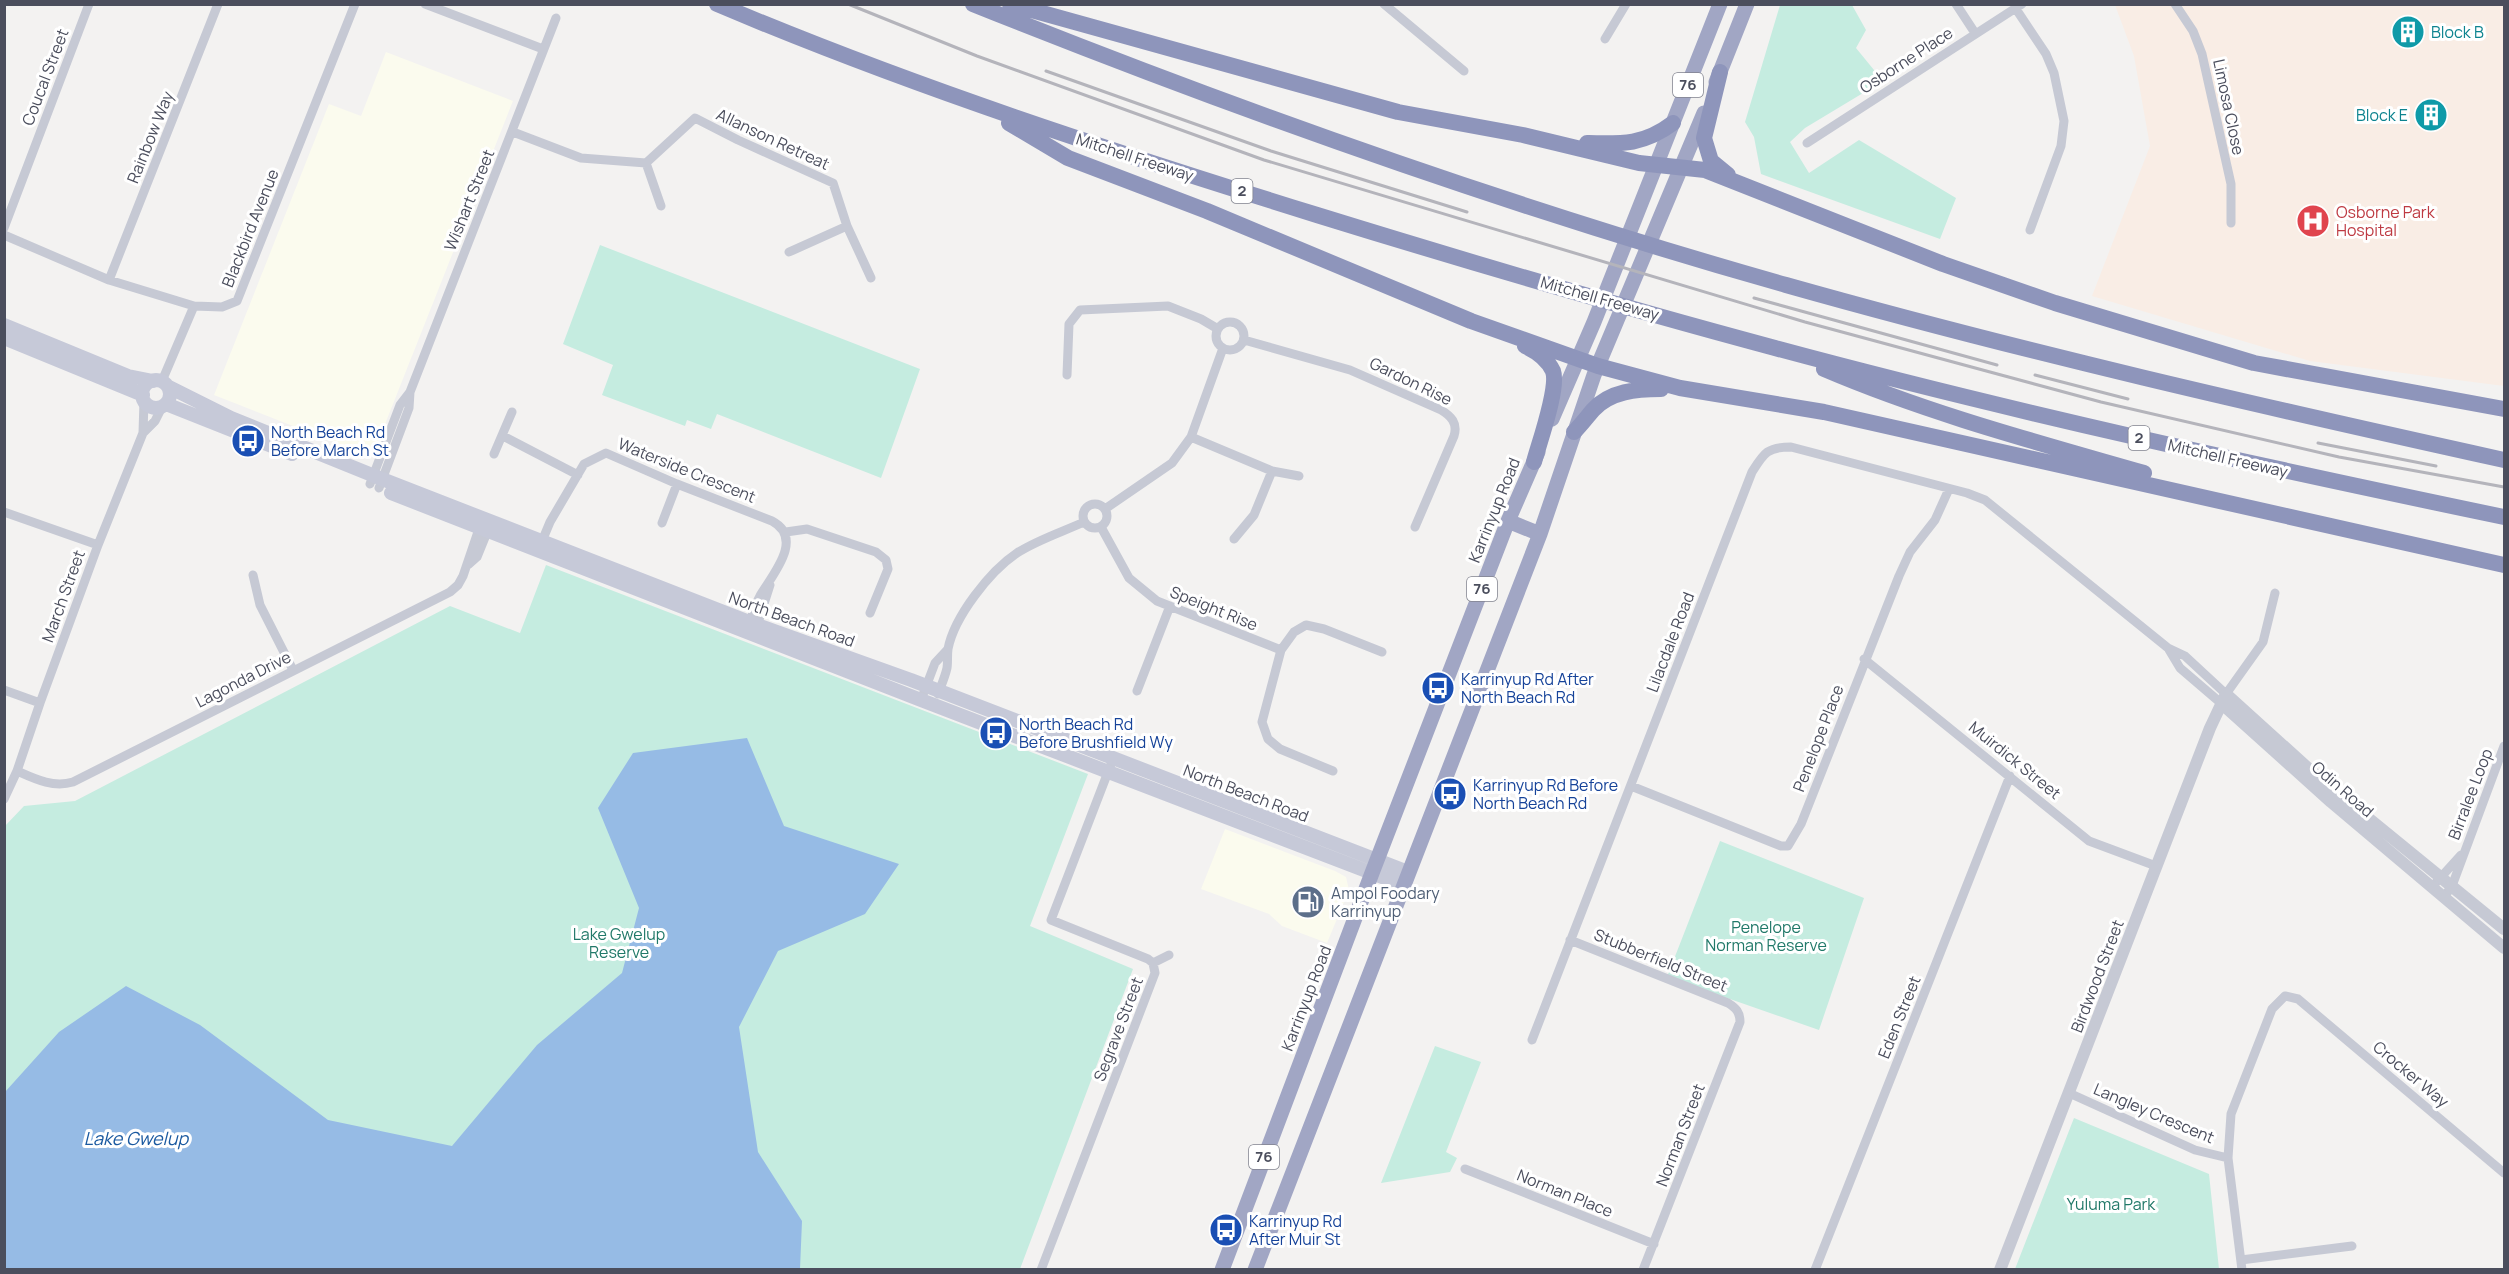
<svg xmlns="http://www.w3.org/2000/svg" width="2509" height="1274" font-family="Manrope,sans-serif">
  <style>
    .commercial { fill: #fbfbee }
    .medical { fill: #f9ede5 }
    .green { fill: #c5ece0 }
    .water { fill: #96bbe5 }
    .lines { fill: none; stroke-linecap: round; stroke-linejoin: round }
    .minor { stroke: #c6c9d4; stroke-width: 9 }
    .tertiary { stroke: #c6c9d4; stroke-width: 12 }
    .secondary { stroke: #c6c9d8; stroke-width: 14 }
    .trunk { stroke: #a1a6c4; stroke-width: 15 }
    .motorway { stroke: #8e95bb; stroke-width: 16 }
    .rail { stroke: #b4b4bb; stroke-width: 3 }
    .labels { text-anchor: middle; stroke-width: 6; stroke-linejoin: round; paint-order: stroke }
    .shield { fill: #fff; stroke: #81838e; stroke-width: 1.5 }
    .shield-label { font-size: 15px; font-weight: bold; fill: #4b4e5d }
    .culture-label { font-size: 16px; fill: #0d838f; stroke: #fff; text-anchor: start }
    .street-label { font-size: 16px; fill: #4b4e5d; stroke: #fff }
    .health-label { font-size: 16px; fill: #be3a42; stroke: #fff; text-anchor: start }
    .transit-label { font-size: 16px; fill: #164399; stroke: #fff; text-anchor: start }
    .service-label { font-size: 16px; fill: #4e5e75; stroke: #fff; text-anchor: start }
    .park-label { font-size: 16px; fill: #217969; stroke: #fff }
    .water-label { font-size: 18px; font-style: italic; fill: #1a59a0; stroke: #fff }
  </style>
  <rect width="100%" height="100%" fill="#f3f2f1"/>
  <path class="commercial" d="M386,52L513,101L372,457L214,395L329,104L361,116Z
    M1225,829L1335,871L1346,877L1349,890L1327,943L1282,926L1269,914L1201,889Z"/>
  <path class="medical" d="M2115,5H2504V386L2310,361L2092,296L2150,146L2134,56Z"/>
  <path class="green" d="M1780,5H1852L1866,30L1856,48L1883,81L1805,128L1790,142L1809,173L1859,140L1956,198L1940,239L1761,174L1754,137L1745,122Z
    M600,245L920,369L881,478L717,414L711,429L687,420L685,426L602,395L613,365L563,344Z
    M546,565L1088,774L1030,926L1133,969L1020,1269L5,1270V826L24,806L75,801L450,606L520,633Z
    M1720,841L1864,898L1819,1030L1667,977Z
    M1435,1046L1481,1062L1446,1152L1457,1158L1450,1172L1381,1183Z
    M2074,1118L2209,1174L2219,1269H2015Z"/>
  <path class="water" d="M747,738L784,826L899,864L865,914L778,951L739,1027L758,1152L802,1221L800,1269H5V1092L59,1032L126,986L200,1025L328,1120L452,1146L537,1045L622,973L639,908L598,808L633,753Z"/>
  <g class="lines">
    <path class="minor" d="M425,4L543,49
      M1384,4L1464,71
      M1956,4L1975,33
      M2175,4L2193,31L2202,54L2231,184V223
      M2016,9L2046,54L2054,73L2064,121L2061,146L2030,230
      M1605,39L1626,4
      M513,132L581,158L646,163L695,118L738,140L833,183L847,226L871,278
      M1807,143L2022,4
      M646,163L661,206
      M4,228L89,4
      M4,235L109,280L194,306L222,307L237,301L355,4
      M789,252L847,226
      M109,280L218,4
      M1216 336a14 14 0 1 1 28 0a14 14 0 1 1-28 0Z
      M1244,340L1350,370L1441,410C1451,416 1458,423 1454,436L1415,527
      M1067,375L1069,324L1080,310L1168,306L1201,319L1218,329
      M162,381L194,306
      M143,433L155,421L162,407
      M503,436L578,475
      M1191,437L1272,471L1299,476
      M494,454L512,412
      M370,484L400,405L410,392
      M379,488L409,408L410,392L556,18
      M1083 516a12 12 0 1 1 24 0a12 12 0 1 1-24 0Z
      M1105,509L1172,463L1191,437L1223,348
      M4,512L98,545
      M662,523L677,484
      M1101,527L1129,578L1157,601L1281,650
      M786,532L807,529L876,552L886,560L888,569L870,613
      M1234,539L1254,515L1272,471
      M540,546L550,522L584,464L606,453L677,484L772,521C804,538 774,573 761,594C756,603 752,615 749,625
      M468,565L477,557L490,525
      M253,575L260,605L293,670
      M756,629L770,585
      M2168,648L2180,668L2222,704
      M1864,659L2089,841L2156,866
      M4,690L40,703
      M1137,691L1170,606
      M938,694C941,686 945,677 947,668C948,662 947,655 948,649C954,617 990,571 1017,553C1037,540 1062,532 1084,522
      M921,700L935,663L948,649
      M17,771C35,779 53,788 73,782L450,592L458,585L463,576L481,523
      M1333,771L1280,749L1268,739L1262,722L1281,650L1294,632L1306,625L1324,629L1382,652
      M1631,786L1781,846H1788L1801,824L1899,576L1910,552L1935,520L1949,489
      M4,799L17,771L40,703L98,545L143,433L144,401
      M2432,887L2461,855
      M2444,897L2452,886L2504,746
      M1570,940L1728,1003C1736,1008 1740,1012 1740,1022L1643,1270
      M1153,963L1169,955
      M1532,1040L1752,472C1764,453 1767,447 1791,447L1967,493L1985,500L2168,648L2185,656L2226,694L2263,642L2275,593
      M2069,1093L2195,1150L2228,1158
      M1465,1169L1654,1244
      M2241,1260L2352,1246
      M1041,1270L1155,973L1153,963L1148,959L1051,920L1113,759
      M1815,1270L2010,776
      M2242,1270L2228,1158L2231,1114L2272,1009L2285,996L2298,999L2504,1173"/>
    <path class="tertiary" d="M2222,704L2331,802L2504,948
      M2000,1270L2210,728L2226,694L2319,778L2504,929"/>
    <path class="secondary" d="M4,325L128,376L153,381
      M4,338L143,395
      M142 394a14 14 0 1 1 28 0a14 14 0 1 1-28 0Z
      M169,387L231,418L382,479L757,625L911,680L1408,872
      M166,404L292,454
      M391,493L921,700L1403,885"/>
    <path class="trunk" d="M1716,82L1747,4
      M1552,419L1594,322L1720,4
      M1508,521L1540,534
      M1222,1270L1372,873L1508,521L1538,452
      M1255,1270L1540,534L1594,375L1704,113"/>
    <path class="motorway" d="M717,4C913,87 1114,152 1317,215C1469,262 1622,307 1775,348C2016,413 2260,466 2504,517
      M973,4C1240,111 1510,207 1786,285C2023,352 2264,407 2504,460
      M1010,4L1398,112L1523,135L1639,163L1705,170L1943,264L2055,303L2254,363L2504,409
      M1720,72L1704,138L1711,161L1728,175
      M1009,123L1068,158L1207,211L1471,321L1598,366L1680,388L1824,412L2504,565
      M1587,143C1622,144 1644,145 1673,123
      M1525,346C1536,351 1548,360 1553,371C1559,388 1539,443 1534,462
      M1824,369C1927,413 2036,442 2144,473
      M1574,432C1581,425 1587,417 1593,410C1610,391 1637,389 1661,389"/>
    <path class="rail" d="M848,4L977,56L1264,160L1805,322L2101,402L2339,457L2504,487
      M1046,71L1271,151L1467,212
      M1754,298L1997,365
      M2035,375L2128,399
      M2318,443L2436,466"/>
  </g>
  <defs>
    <g id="building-disc" transform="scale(1.725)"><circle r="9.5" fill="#0f9aa8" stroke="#fff"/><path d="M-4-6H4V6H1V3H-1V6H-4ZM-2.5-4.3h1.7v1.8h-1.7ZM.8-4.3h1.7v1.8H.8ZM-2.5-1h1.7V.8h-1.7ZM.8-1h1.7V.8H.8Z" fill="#fff"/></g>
    <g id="hospital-disc" transform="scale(1.725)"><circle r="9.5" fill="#e0444e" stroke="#fff"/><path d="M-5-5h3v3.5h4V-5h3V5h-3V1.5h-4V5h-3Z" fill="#fff"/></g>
    <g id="bus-disc" transform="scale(1.725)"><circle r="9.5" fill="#1a4fb4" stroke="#fff"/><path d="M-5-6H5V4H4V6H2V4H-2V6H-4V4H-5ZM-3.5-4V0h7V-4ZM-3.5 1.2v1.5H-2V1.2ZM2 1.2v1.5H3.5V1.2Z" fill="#fff"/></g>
    <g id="fuel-disc" transform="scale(1.725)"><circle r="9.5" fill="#5c6f8a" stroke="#fff"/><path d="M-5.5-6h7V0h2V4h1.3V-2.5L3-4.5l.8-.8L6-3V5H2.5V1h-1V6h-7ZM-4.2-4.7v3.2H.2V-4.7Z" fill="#fff"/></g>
  </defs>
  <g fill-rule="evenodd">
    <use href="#building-disc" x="2408" y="32"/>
    <use href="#building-disc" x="2431" y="115"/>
    <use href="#hospital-disc" x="2313" y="221"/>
    <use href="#bus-disc" x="248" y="441"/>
    <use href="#bus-disc" x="1438" y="688"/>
    <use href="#bus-disc" x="996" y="733"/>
    <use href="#bus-disc" x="1450" y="794"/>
    <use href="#fuel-disc" x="1308" y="902"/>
    <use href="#bus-disc" x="1226" y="1230"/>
  </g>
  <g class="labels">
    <g class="shield">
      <rect x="1673" y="73" width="30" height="24" rx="4.5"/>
      <rect x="1231.5" y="179" width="21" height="24" rx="4.5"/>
      <rect x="2128.5" y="426" width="21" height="24" rx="4.5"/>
      <rect x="1467" y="577" width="30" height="24" rx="4.5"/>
      <rect x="1249" y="1145" width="30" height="24" rx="4.5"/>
    </g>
    <g class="shield-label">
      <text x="1688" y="90">76</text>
      <text x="1242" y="196">2</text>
      <text x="2139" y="443">2</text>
      <text x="1482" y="594">76</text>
      <text x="1264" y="1162">76</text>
    </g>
    <g class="culture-label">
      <text x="2431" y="38">Block B</text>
      <text x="2408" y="121" text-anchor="end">Block E</text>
    </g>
    <g class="street-label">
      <text transform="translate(1906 60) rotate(-33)" y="6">Osborne Place</text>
      <text transform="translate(45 77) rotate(-69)" y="6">Coucal Street</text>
      <text transform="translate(2229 107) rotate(78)" y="6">Limosa Close</text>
      <text transform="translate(150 137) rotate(-68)" y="6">Rainbow Way</text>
      <text transform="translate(773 139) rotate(25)" y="6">Allanson Retreat</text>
      <text transform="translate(1135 157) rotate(18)" y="6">Mitchell Freeway</text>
      <text transform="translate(469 200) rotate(-68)" y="6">Wishart Street</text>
      <text transform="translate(250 228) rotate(-68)" y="6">Blackbird Avenue</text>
      <text transform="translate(1600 298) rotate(16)" y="6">Mitchell Freeway</text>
      <text transform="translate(1411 381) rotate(26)" y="6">Gardon Rise</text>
      <text transform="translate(2228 458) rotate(13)" y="6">Mitchell Freeway</text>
      <text transform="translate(687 470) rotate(22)" y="6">Waterside Crescent</text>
      <text transform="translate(1494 510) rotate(-68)" y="6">Karrinyup Road</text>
      <text transform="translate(63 596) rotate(-70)" y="6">March Street</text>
      <text transform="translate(1214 608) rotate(22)" y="6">Speight Rise</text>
      <text transform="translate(792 619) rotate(20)" y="6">North Beach Road</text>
      <text transform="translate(1670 642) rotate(-69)" y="6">Lilacdale Road</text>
      <text transform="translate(243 679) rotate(-27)" y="6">Lagonda Drive</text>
      <text transform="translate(1818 738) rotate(-69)" y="6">Penelope Place</text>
      <text transform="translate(2015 760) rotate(39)" y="6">Muirdick Street</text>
      <text transform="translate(2343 789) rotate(41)" y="6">Odin Road</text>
      <text transform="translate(1246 793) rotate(21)" y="6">North Beach Road</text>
      <text transform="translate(2470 794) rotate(-69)" y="6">Birralee Loop</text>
      <text transform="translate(1661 960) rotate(22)" y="6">Stubberfield Street</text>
      <text transform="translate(2097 976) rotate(-69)" y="6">Birdwood Street</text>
      <text transform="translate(1306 998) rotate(-69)" y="6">Karrinyup Road</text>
      <text transform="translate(1899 1017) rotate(-68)" y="6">Eden Street</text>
      <text transform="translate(1118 1029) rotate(-69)" y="6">Segrave Street</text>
      <text transform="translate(2411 1074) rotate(40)" y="6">Crocker Way</text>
      <text transform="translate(2154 1113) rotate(23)" y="6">Langley Crescent</text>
      <text transform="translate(1680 1135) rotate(-69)" y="6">Norman Street</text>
      <text transform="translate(1565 1193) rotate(22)" y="6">Norman Place</text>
    </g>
    <g class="health-label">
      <text x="2336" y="218">Osborne Park<tspan x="2336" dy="18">Hospital</tspan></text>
    </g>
    <g class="transit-label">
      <text x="271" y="438">North Beach Rd<tspan x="271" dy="18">Before March St</tspan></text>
      <text x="1461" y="685">Karrinyup Rd After<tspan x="1461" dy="18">North Beach Rd</tspan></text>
      <text x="1019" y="730">North Beach Rd<tspan x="1019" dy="18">Before Brushfield Wy</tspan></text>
      <text x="1473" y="791">Karrinyup Rd Before<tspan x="1473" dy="18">North Beach Rd</tspan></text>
      <text x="1249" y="1227">Karrinyup Rd<tspan x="1249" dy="18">After Muir St</tspan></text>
    </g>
    <g class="service-label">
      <text x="1331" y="899">Ampol Foodary<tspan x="1331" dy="18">Karrinyup</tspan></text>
    </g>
    <g class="park-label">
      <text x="1766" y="933">Penelope<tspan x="1766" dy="18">Norman Reserve</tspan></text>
      <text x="619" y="940">Lake Gwelup<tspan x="619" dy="18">Reserve</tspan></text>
      <text x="2111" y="1210">Yuluma Park</text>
    </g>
    <g class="water-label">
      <text x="136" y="1145">Lake Gwelup</text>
    </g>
  </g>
  <rect width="2509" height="1274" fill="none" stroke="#4b4e5d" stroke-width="12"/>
</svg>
